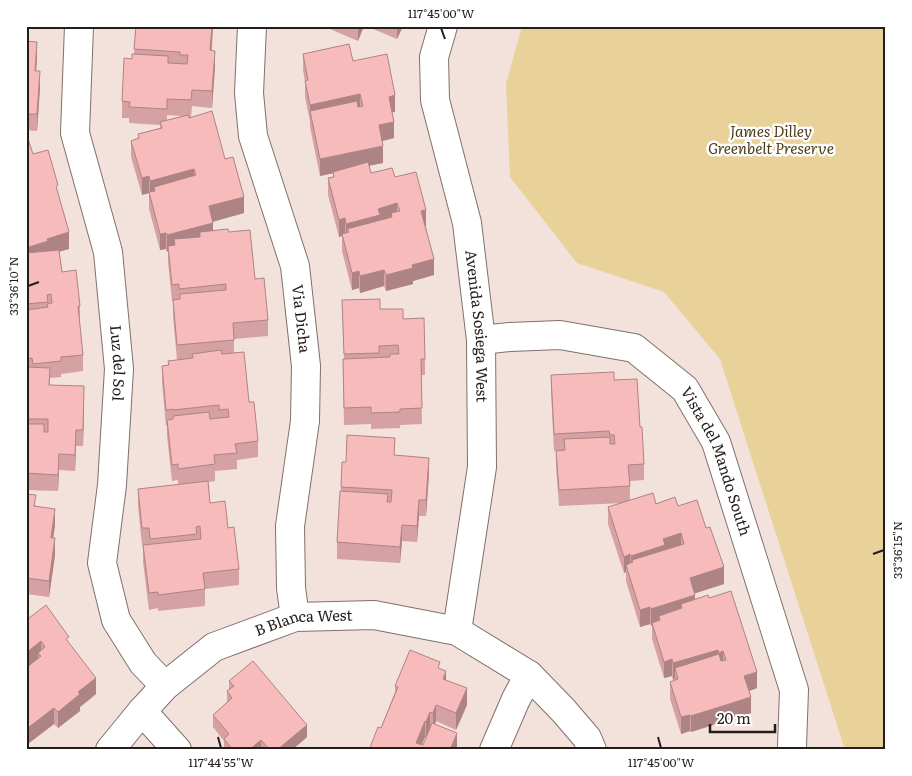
<svg xmlns="http://www.w3.org/2000/svg" width="912" height="776" font-family="Literata,serif">
  <style>
    .green { fill: #e9d29a }
    .lines { fill: none; stroke-linecap: round; stroke-linejoin: round }
    .minor-casing { stroke: #81716b; stroke-width: 30 }
    .minor { stroke: #fff; stroke-width: 28 }
    .wall { fill: #d5a1a2; fill-rule: evenodd }
    .shaded-wall { fill: #ae8384 }
    .building { fill: #f8bbbc; stroke: #ae8384 }
    .ticks { fill: none; stroke: #241d1b; stroke-width: 2 }
    .labels { text-anchor: middle; stroke-width: 5; stroke-linejoin: round; paint-order: stroke }
    .park-label { font-size: 15px; font-style: italic; fill: #4b3c16; stroke: #fff }
    .street-label { font-size: 15px; fill: #241d1b; stroke: #fff }
    .neatline { fill: none; stroke: #241d1b; stroke-width: 2 }
    .ticks-label { font-size: 12px; text-anchor: middle; fill: #241d1b }
  </style>
  <rect width="100%" height="100%" fill="#f3e1db"/>
  <path class="green" d="M522,26H886V750H845L720,359L664,292L577,263L510,177L506,84Z"/>
  <g class="lines">
    <g class="minor-casing">
      <g id="minor">
        <path id="s1" d="M79,26L75,133L108,252L119,369L112,485L102,563L116,620L143,663L165,686"/>
        <path id="s2" d="M252,26L249,93L253,136L295,266L306,366L305,421L290,526L291,588L295,617"/>
        <path id="s3" d="M443,26L434,57L435,100L467,223L481,340L482,467L457,631"/>
        <path id="s4" d="M481,340L510,337L560,335L634,348L685,389L716,442L794,690L792,746"/>
        <path d="M142,711L177,750"/>
        <path id="s5" d="M110,750L142,711L165,686L214,647L295,617L374,615L457,631L529,675L563,710L587,738L592,750"/>
        <path d="M494,750L516,699L529,675"/>
      </g>
    </g>
    <use href="#minor" class="minor"/>
  </g>
  <path class="wall" d="M136,26H213L212,50L215,67L212,108L192,106L191,117H189L225,159L244,213L213,221V230L229,232L255,279L268,320V336L234,339V353L249,402L258,441V457L237,460V469L215,471V481L208,482L210,503L228,528L239,569V585L205,589V606L158,611V608L149,610L143,562V545H149H142L138,506V489L178,485V480L172,481L167,436V426H166L162,382V366L168,365V361L177,360L173,316V301H172L168,262V251L167,252L166,249L160,250L149,209V193L142,195L131,157V141L138,139V134L160,128V125L129,123V118H122V101L132,59L134,54ZM167,115L182,116L167,120Z
    M323,26H364L358,41Z
    M366,26H403L397,39Z
    M26,41L37,58L36,71L40,88L37,131L26,130Z
    M303,54L353,61L395,112H392L394,138L382,141L383,163L369,165L371,173L395,177L426,226L434,275L413,281V284L386,291L384,286L360,293L359,288L352,290L342,251V236L339,237L328,195V178L333,177V173L320,176L310,127V121L305,97V82L303,70Z
    M26,133L33,154L58,194L69,249L59,251L62,272L80,306V322H79L83,355V371L61,374V377L50,378V385L84,403L83,446H76L75,471L59,470L58,491L26,490Z
    M342,300L380,309L403,319L425,359V375H421L422,424L400,425V428L371,429V424L344,425L343,376V359H344Z
    M551,375L614,380L644,464V480L630,481V500L678,506L724,584L695,593V599L709,598L757,688L749,691L751,713L691,732L690,731L681,734L670,699V682L675,681V679L673,680L672,676L664,678L652,639V625L651,626L650,624L640,627L626,581V572L624,573L608,524V507L623,503L559,506L556,467V451L562,450L554,451L551,392Z
    M395,455L429,474L426,516H419L417,542L402,541L400,563L337,559V542L341,487L346,462Z
    M26,494L36,506L55,525L53,538L55,555L49,597L26,594Z
    M26,614L29,618L69,643L96,694L80,707V711L58,728L54,724L29,743L26,740Z
    M440,669L446,680L467,705L456,730L436,721L435,724L457,750H369L381,728L395,692V686ZM425,737L426,738L423,745H422Z
    M229,681L307,737L292,750H224V741L213,727V715L227,702V691L229,690Z"/>
  <path class="shaded-wall" d="M212,26H213L210,66V50Z
    M358,26H364L358,41Z
    M397,26H403L397,39Z
    M37,42V58L35,88V71Z
    M215,51V67L212,108V91Z
    M40,71V88L37,131V114Z
    M360,94V110L310,111V121V105Z
    M395,95V112L389,113V97Z
    M394,122V138L379,142V125Z
    M383,146V163L320,176V159Z
    M194,169V185L155,191L154,187V196L150,197V181Z
    M149,176V193L142,195V178Z
    M244,197V213L209,223V206Z
    M397,203V220L391,213V222L349,232L347,229V240H346V224L378,209Z
    M426,210V226L421,227V211Z
    M345,218V235L339,237V220Z
    M213,223V239L200,243L174,239V250L168,246V251L167,252V235Z
    M69,232V249L48,255L26,264V248L47,239Z
    M166,233V249L160,250V234Z
    M434,259V275L413,281V284L386,291V275L412,265Z
    M384,270V286L360,293V276Z
    M359,271V288L352,290V273Z
    M84,386V403L83,446V430Z
    M76,430V446L75,471V455Z
    M59,454V470L58,491V475Z
    M429,458V474L426,516V500Z
    M419,500V516L417,542V526Z
    M55,509V525L51,554V538Z
    M402,525V541L400,563V547Z
    M681,533V550L632,560V572L631,573V556L663,539Z
    M55,538V555L49,597V581Z
    M630,554V571L626,565V572L624,573V557Z
    M724,567V584L690,595V578Z
    M695,595V611L682,608L681,604V616L660,620L659,616V623H652V625L651,626V609Z
    M650,607V624L640,627V610Z
    M41,641V658L38,653V660L26,678V653Z
    M718,650V666L675,668V679L673,680V663Z
    M723,651V668L719,669V653Z
    M672,659V676L664,678V662Z
    M446,671V687L443,679Z
    M757,672V688L744,693V676Z
    M96,678V694L80,707V711L58,728V712L78,692Z
    M467,688V705L456,730V713Z
    M751,697V713L691,732V716Z
    M436,705V721L433,730V713Z
    M54,708V724L29,743V727Z
    M430,712V729L426,738V722Z
    M690,715V731L681,734V717Z
    M425,721V737L419,750L416,743Z
    M307,725V737L292,750H277Z
    M457,733V749L450,750Z
    M261,740V750H249Z"/>
  <path class="building" d="M136,26H212L210,50L215,51L212,91L192,90L191,100L167,99V109L129,107L130,102L122,101L124,58L132,59V54L168,56V63L187,64L188,55H180V52L134,49Z
    M26,41L37,42L35,71H40L37,114H26Z
    M349,44L353,61L387,54L395,95L389,97L394,122L379,125L383,146L320,159L310,111L357,101L358,107L363,106L360,94L310,105L305,81L308,80L303,54Z
    M212,111L225,159L233,157L244,197L209,206L213,223L167,235L166,233L160,234L149,192L155,191L154,187L196,175L194,169L150,181L149,176L142,178L131,141L139,138L138,134L162,128L160,122L188,115L189,118Z
    M26,133L33,154L48,150L58,185L56,186L69,232L47,239L48,241L26,248V187L29,186L26,178Z
    M368,162L371,173L392,168L395,177L416,172L426,210L421,211L434,259L412,265L413,268L386,275L384,270L360,276L359,271L352,273L342,234L349,232L347,229L392,217L391,213L400,211L397,203L378,209L380,215L346,224L345,218L339,220L328,178L334,177L333,172Z
    M228,229L229,232L250,230L255,279L264,278L268,320L233,323L234,340L177,345L173,300L180,299V294L226,290V284L179,289V284L172,285L168,246L175,245L174,239L200,237V232Z
    M59,250L62,272L76,270L80,306H78L83,355L61,357V361L33,364L32,358L26,359V310L48,307L47,304L52,303L51,294L47,295L48,302L26,304V253Z
    M380,299V309H403V319L424,318L425,359H421L422,408L400,409V412L371,413V407L344,408L343,359L390,357V354H399L398,345L379,346V353L344,354L342,300Z
    M221,350L222,354L244,352L249,402H254L258,441L235,444L237,453L214,455L215,464L178,469V464L172,465L167,420L173,419V416L209,412L210,419L229,417L228,409L219,410V405L173,410V409L166,410L162,366L169,365L168,361L193,358L192,354Z
    M26,367L50,368L49,385L84,386L83,430H76L75,455L59,454L58,475L26,473V424H44V432H48V419H26Z
    M614,372V380L637,379L640,427H642L644,464L628,465L630,486L559,490L556,451L565,450L564,439L610,437V444H615L614,435H610L609,431L554,434L551,375Z
    M347,435L395,438L394,455L429,458L426,500H419L417,526L402,525L400,547L337,542L340,491L388,494L387,502H391L392,490L341,487L342,462H346Z
    M208,481L210,503L225,501L228,528L234,527L239,569L203,573L205,589L158,595V592L149,593L143,545L201,539L200,526L196,527L197,534L150,539L149,528H142L138,489Z
    M653,493L656,504L675,497L678,506L697,500L706,528L710,527L724,567L690,578L695,595L651,609L650,607L640,610L626,565L633,562L632,560L684,544L681,533L663,539L665,545L631,556L630,554L624,557L608,507Z
    M26,494L36,495L34,506L55,509L51,538H55L49,581L26,578Z
    M731,591L757,672L744,676L751,697L691,716L690,715L681,717L670,682L678,679L675,668L719,654L721,661L726,660L723,651L719,653L718,650L673,663L672,659L664,662L652,623L660,620L659,616L682,608L681,604L708,595L709,598Z
    M46,605L69,637L66,639L96,678L78,692L80,694L58,712L54,708L29,727L26,724V668L41,656L38,653L45,647L41,641L26,653V614L29,618Z
    M410,650L440,662L438,668L446,671L443,679L467,688L456,713L436,705L433,713L430,712L426,722L425,721L416,743L423,745L432,723L457,733L450,750H369L378,727L381,728L398,687L395,686Z
    M26,654L30,659L26,662Z
    M253,661L307,725L277,750H270L261,740L249,750H233L224,739L229,734L213,715L232,698L227,691L234,686L229,681Z"/>
  <path class="ticks" d="M441,28L445,39M28,286L39,282M873,554L884,550M218,737L221,748M658,737L661,748"/>
  <g class="labels">
    <g class="park-label">
      <text x="771" y="137">James Dilley<tspan x="771" dy="17">Greenbelt Preserve</tspan></text>
    </g>
    <g class="street-label">
      <text dy="5" stroke="none"><textPath href="#s2" startOffset="300">Via Dicha</textPath></text>
      <text dy="5" stroke="none"><textPath href="#s3" startOffset="306">Avenida Sosiega West</textPath></text>
      <text dy="5" stroke="none"><textPath href="#s1" startOffset="342">Luz del Sol</textPath></text>
      <text dy="5" stroke="none"><textPath href="#s4" startOffset="299">Vista del Mando South</textPath></text>
      <text dy="5" stroke="none"><textPath href="#s5" startOffset="241">B Blanca West</textPath></text>
    </g>
  </g>
  <rect width="912" height="776" fill="none" stroke="#ffffff" stroke-width="55"/>
  <path d="M710 724v8h65v-8" fill="none" stroke="#241d1b" stroke-width="2.5"/>
  <text x="717" y="724" font-size="15" fill="#241d1b" stroke="#ffffff" stroke-width="4" paint-order="stroke">20 m</text>
  <rect x="28" y="28" width="856" height="720" class="neatline"/>
  <g class="ticks-label">
    <text x="441" y="18">117°45'00"W</text>
    <text transform="translate(14 286) rotate(-90)" y="4">33°36'10"N</text>
    <text transform="translate(898 550) rotate(-90)" y="4">33°36'15"N</text>
    <text x="221" y="767">117°44'55"W</text>
    <text x="661" y="767">117°45'00"W</text>
  </g>
</svg>
